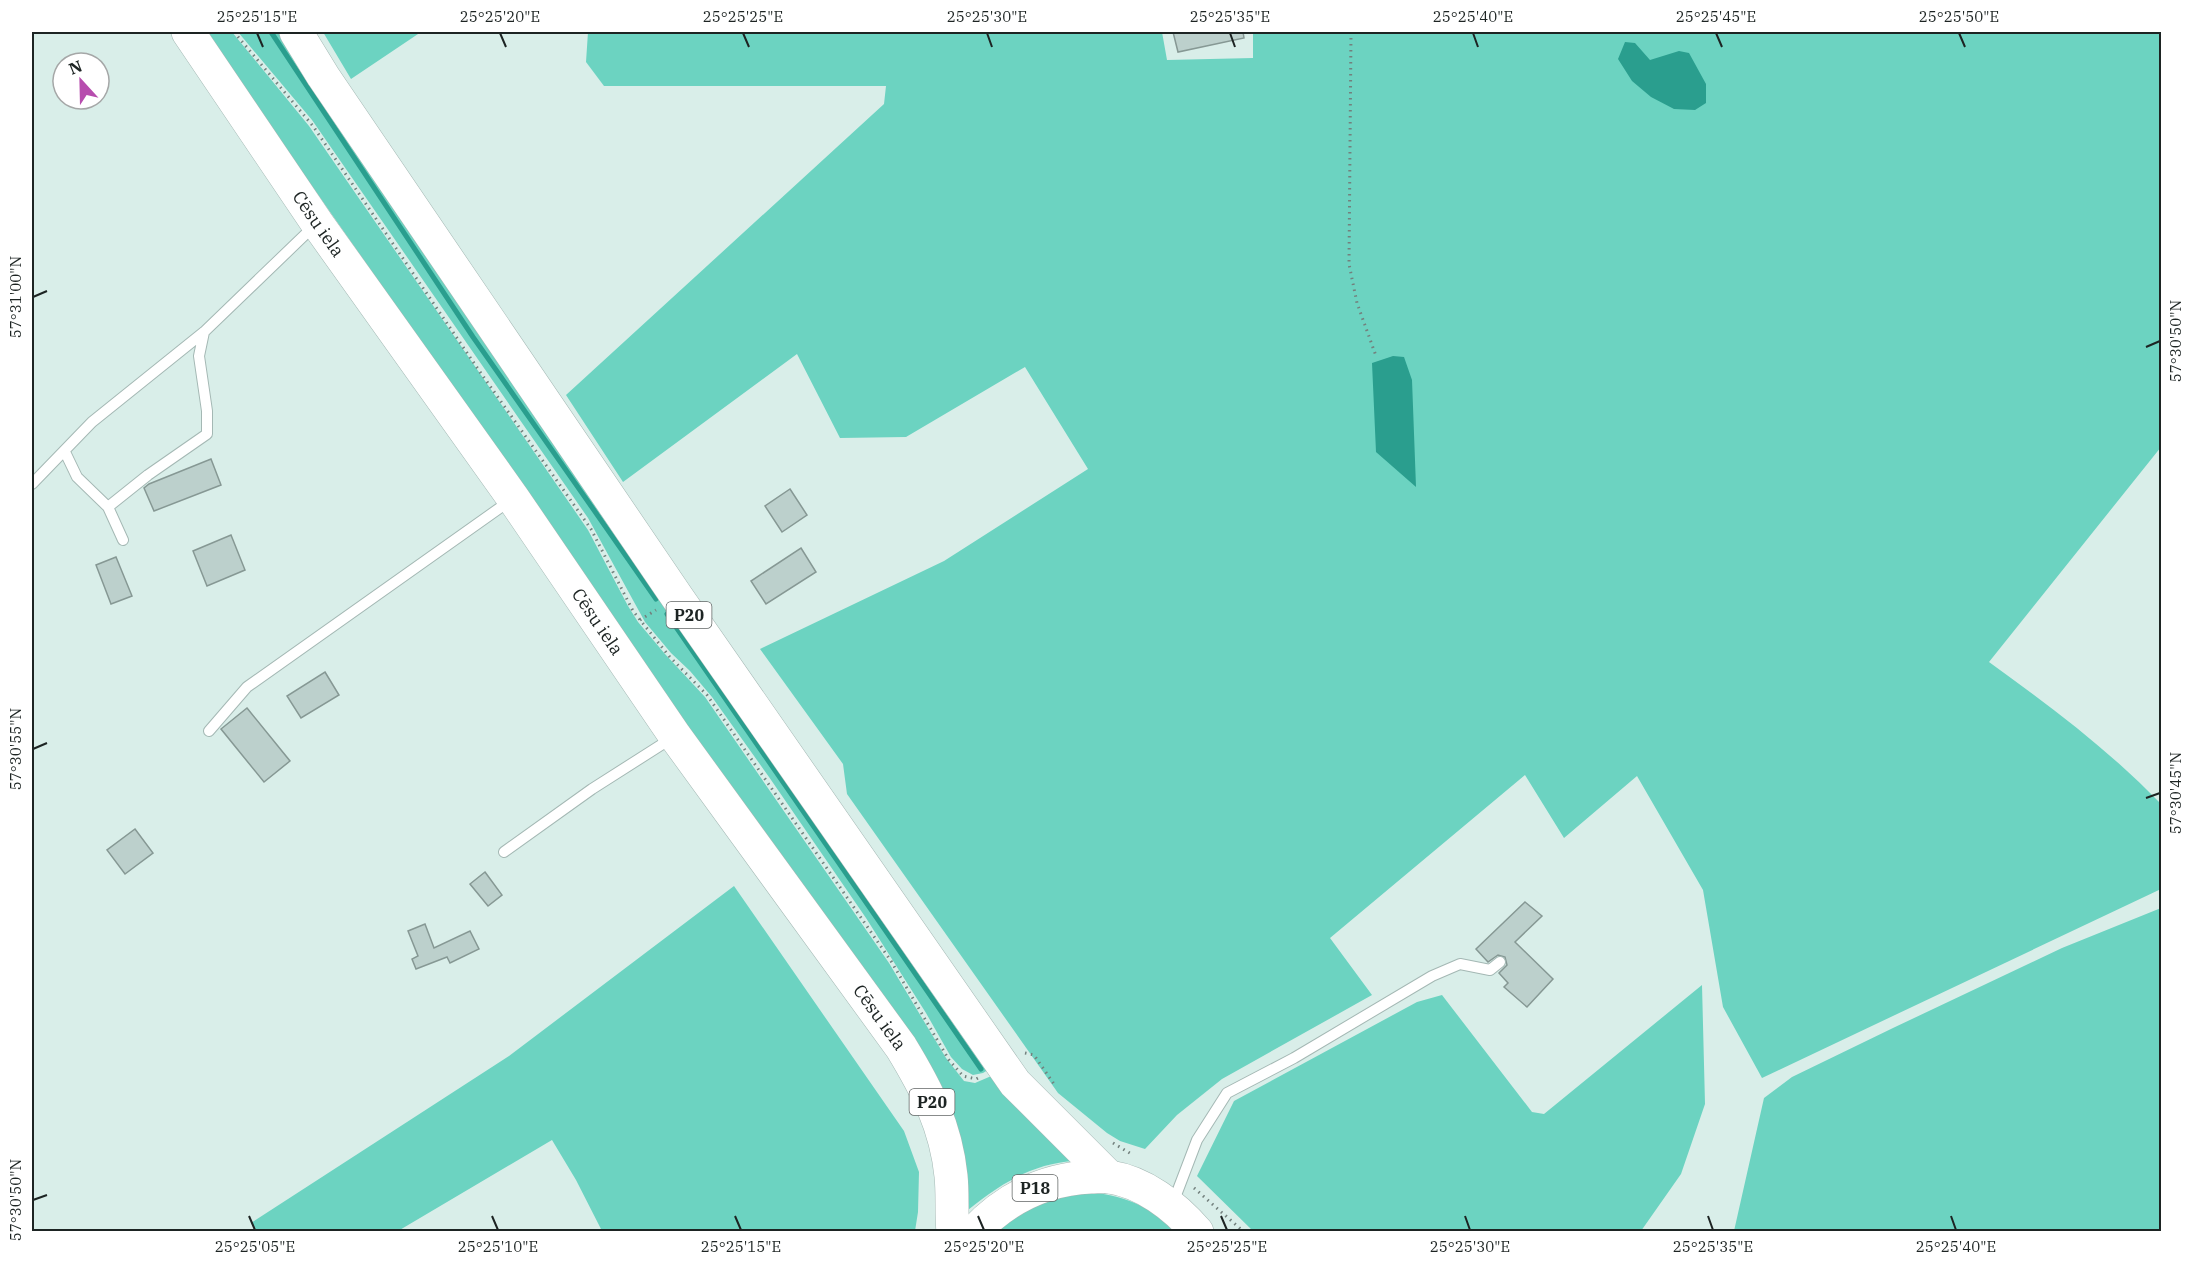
<svg xmlns="http://www.w3.org/2000/svg" width="2193" height="1263" font-family="'IBM Plex Serif',serif">
  <style>
    .green { fill: #6cd3c1 }
    .water { fill: #2a9e8e }
    .lines { fill: none; stroke-linecap: round; stroke-linejoin: round }
    .stream { stroke: #2a9e8e; stroke-width: 5 }
    .building { fill: #bcd0cc; stroke: #869894; stroke-width: 1.5 }
    .lane-casing { stroke: #a4b8b4; stroke-width: 12 }
    .primary-casing { stroke: #a4b8b4; stroke-width: 34 }
    .path { stroke: #73807d; stroke-width: 3; stroke-dasharray: 1.5 4.5; stroke-linecap: butt }
    .lane { stroke: #fff; stroke-width: 10 }
    .primary { stroke: #fff; stroke-width: 33 }
    .ticks { fill: none; stroke: #1d2423; stroke-width: 2 }
    .labels { text-anchor: middle; stroke-width: 4.5; stroke-linejoin: round; paint-order: stroke }
    .shield { fill: #fff; stroke: #616665; stroke-width: 1.5 }
    .shield-label { font-size: 16px; font-weight: bold; fill: #1d2423 }
    .street-label { font-size: 18px; fill: #1d2423; stroke: #fff }
    .neatline { fill: none; stroke: #1d2423; stroke-width: 2 }
    .ticks-label { font-size: 15px; text-anchor: middle; fill: #1d2423 }
  </style>
  <rect width="100%" height="100%" fill="#d9eee9"/>
  <path class="green" d="M204,32H232L309,126L588,530L628,606L638,622L665,654L705,697L889,963L946,1058L964,1081L975,1083L996,1074L1075,1161C1031,1163 995,1187 962,1215L958,1138L403,316Z
    M238,32H282L991,1068L983,1073L973,1075L962,1069L951,1057L926,1013L866,918L769,777L712,697L690,671L671,653L645,622L588,518L312,120Z
    M323,32H421L351,79Z
    M588,32H1162L1167,60L1253,58V32H2161V447L1989,662C2050,706 2109,750 2161,804V889L1762,1078L1723,1007L1703,890L1637,776L1564,838L1525,775L1330,938L1372,995L1222,1079L1177,1115L1145,1149L1120,1141L1107,1133L1058,1093L847,794L843,764L760,649L944,561L1088,469L1025,367L906,437L840,438L797,354L623,482L566,395L884,104L886,86H604L586,62Z
    M734,886L904,1131L919,1172L918,1212L915,1231H602L576,1180L552,1140L398,1231H256L251,1223L509,1056Z
    M2161,908V1231H1734L1764,1098L1792,1077L1893,1028L2062,948Z
    M1702,985L1705,1104L1681,1174L1641,1231H1253L1197,1176L1234,1101L1417,1002L1442,995L1532,1112L1544,1114Z
    M1085,1192C1122,1194 1150,1206 1178,1232H991L1045,1199Z"/>
  <path class="water" d="M1625,42L1635,43L1650,60L1679,51L1689,53L1706,84V103L1695,110L1674,109L1651,97L1632,81L1618,59Z
    M1393,356L1404,357L1412,380L1416,487L1376,452L1372,363Z"/>
  <g class="lines">
    <path class="stream" d="M271,32L473,337L656,599
      M667,614L981,1069"/>
  </g>
  <path class="building" d="M1173,32H1243L1244,38L1178,52Z
    M211,459L221,485L154,511L144,488L149,484Z
    M790,489L807,515L782,532L765,506Z
    M231,535L245,570L207,586L193,551Z
    M801,548L816,572L766,604L751,581Z
    M116,557L132,596L111,604L96,565Z
    M325,672L339,695L301,718L287,696Z
    M247,708L290,761L264,782L221,729Z
    M135,829L153,853L125,874L107,850Z
    M485,872L502,895L488,906L470,884Z
    M1525,902L1542,916L1515,942L1553,979L1527,1007L1504,987L1508,983L1499,973L1507,965L1505,957L1498,955L1488,962L1476,949Z
    M425,924L434,948L470,931L479,949L450,963L447,957L416,969L412,959L418,956L408,931Z"/>
  <g class="lines">
    <g class="lane-casing">
      <path id="lane" d="M65,452L77,477L108,507
        M32,484L92,422L204,332L314,226
        M123,540L108,507L148,475L207,434V411L199,356L204,332
        M209,731L247,687L511,500
        M504,852L592,789L672,738
        M1173,1203L1197,1140L1227,1093L1294,1058L1432,976L1460,964L1490,970L1500,962"/>
    </g>
    <g class="primary-casing">
      <g id="primary">
        <path id="s1" d="M188,32L317,223L513,498L675,736L901,1047C926,1088 946,1126 951,1176C953,1194 951,1213 953,1232"/>
        <path d="M296,32L323,76L677,597L1015,1083L1109,1177"/>
        <path d="M974,1232C1006,1198 1046,1179 1091,1177C1097,1177 1104,1176 1110,1177C1143,1182 1175,1206 1197,1232"/>
      </g>
    </g>
    <path class="path" d="M234,32L313,126L478,369L591,529L633,611L669,656L707,695L891,961L949,1060L963,1076L976,1079L980,1077
      M1351,32L1349,264L1357,303L1376,356
      M640,620L656,610
      M1025,1053L1034,1055L1054,1084
      M1113,1143L1133,1155
      M1194,1188L1244,1232"/>
    <use href="#lane" class="lane"/>
    <use href="#primary" class="primary"/>
  </g>
  <path class="ticks" d="M257,33L263,47M500,33L506,47M743,33L749,47M987,33L992,47M1230,33L1235,47M1473,33L1478,47M1716,33L1722,47M1959,33L1965,47M33,297L47,291M2146,347L2160,341M33,749L47,743M2146,798L2160,793M33,1200L47,1195M249,1216L255,1230M492,1216L498,1230M735,1216L741,1230M978,1216L984,1230M1221,1216L1227,1230M1465,1216L1470,1230M1708,1216L1713,1230M1951,1216L1956,1230"/>
  <g class="labels">
    <g class="shield">
      <rect x="666.5" y="602" width="45" height="26" rx="4.5"/>
      <rect x="909.5" y="1089" width="45" height="26" rx="4.5"/>
      <rect x="1012.5" y="1175" width="45" height="26" rx="4.5"/>
    </g>
    <g class="shield-label">
      <text x="689" y="621">P20</text>
      <text x="932" y="1108">P20</text>
      <text x="1035" y="1194">P18</text>
    </g>
    <g class="street-label">
      <text dy="6" stroke="none"><textPath href="#s1" startOffset="232">Cēsu iela</textPath></text>
      <text dy="6" stroke="none"><textPath href="#s1" startOffset="718">Cēsu iela</textPath></text>
      <text dy="6" stroke="none"><textPath href="#s1" startOffset="1204">Cēsu iela</textPath></text>
    </g>
  </g>
  <rect width="2193" height="1263" fill="none" stroke="#ffffff" stroke-width="66"/>
  <g transform="translate(81 81) rotate(338)"><circle r="28" fill="#ffffff" stroke="#a5a7a7" stroke-width="1.5"/>
  <path d="M0-4.5L10 22L0 15L-10 22Z" fill="#b74dae"/>
  <text y="-9" font-size="16" font-weight="bold" text-anchor="middle" fill="#1d2423">N</text>
  </g>
  <rect x="33" y="33" width="2127" height="1197" class="neatline"/>
  <g class="ticks-label">
    <text x="257" y="22">25°25'15"E</text>
    <text x="500" y="22">25°25'20"E</text>
    <text x="743" y="22">25°25'25"E</text>
    <text x="987" y="22">25°25'30"E</text>
    <text x="1230" y="22">25°25'35"E</text>
    <text x="1473" y="22">25°25'40"E</text>
    <text x="1716" y="22">25°25'45"E</text>
    <text x="1959" y="22">25°25'50"E</text>
    <text transform="translate(16 297) rotate(-90)" y="5">57°31'00"N</text>
    <text transform="translate(2176 341) rotate(-90)" y="5">57°30'50"N</text>
    <text transform="translate(16 749) rotate(-90)" y="5">57°30'55"N</text>
    <text transform="translate(2176 793) rotate(-90)" y="5">57°30'45"N</text>
    <text transform="translate(16 1200) rotate(-90)" y="5">57°30'50"N</text>
    <text x="255" y="1252">25°25'05"E</text>
    <text x="498" y="1252">25°25'10"E</text>
    <text x="741" y="1252">25°25'15"E</text>
    <text x="984" y="1252">25°25'20"E</text>
    <text x="1227" y="1252">25°25'25"E</text>
    <text x="1470" y="1252">25°25'30"E</text>
    <text x="1713" y="1252">25°25'35"E</text>
    <text x="1956" y="1252">25°25'40"E</text>
  </g>
</svg>
